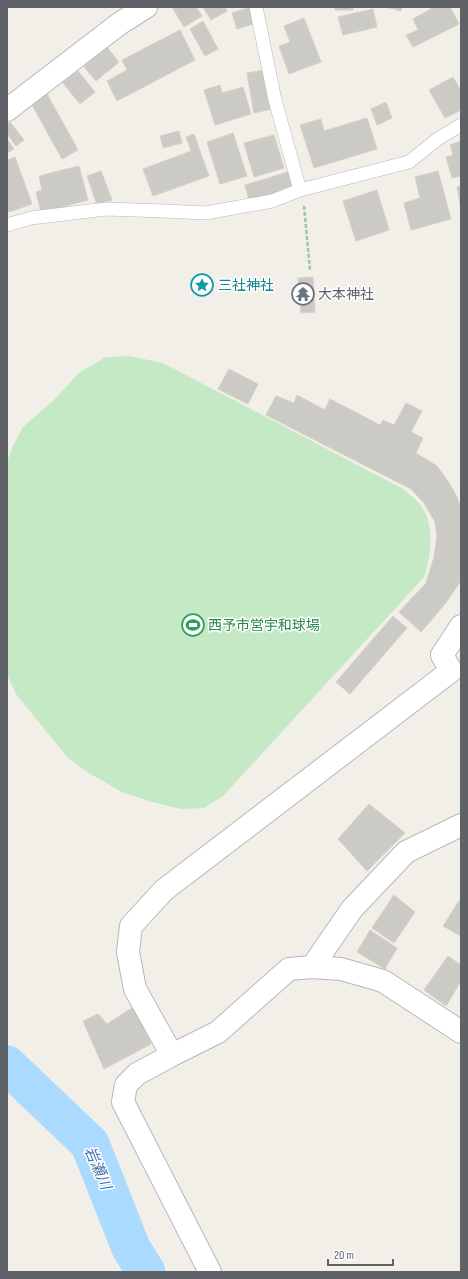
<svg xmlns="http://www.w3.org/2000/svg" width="468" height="1279" font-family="'Sofia Sans Condensed','Noto Sans JP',sans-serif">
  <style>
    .pitch { fill: #c5e8c5 }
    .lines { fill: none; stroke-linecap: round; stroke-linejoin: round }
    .river { stroke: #aadaff; stroke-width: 39 }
    .building { fill: #cccac5; stroke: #d6d1c6 }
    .service-casing { stroke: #b5b8bc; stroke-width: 14 }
    .minor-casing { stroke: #b5b8bc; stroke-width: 24 }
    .path { stroke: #9cc7a9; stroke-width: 2.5; stroke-dasharray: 4 2; stroke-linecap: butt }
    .service { stroke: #fff; stroke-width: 13 }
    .minor { stroke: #fff; stroke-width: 22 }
    .labels { text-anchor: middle; stroke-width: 3; stroke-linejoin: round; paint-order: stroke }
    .culture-label { font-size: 14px; fill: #0d838f; stroke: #fff; text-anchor: start }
    .worship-label { font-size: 14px; fill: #5b616d; stroke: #fff; text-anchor: start }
    .leisure-label { font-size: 14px; fill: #27864d; stroke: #fff; text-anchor: start }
    .water-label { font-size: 15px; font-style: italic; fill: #4174aa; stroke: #fff }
  </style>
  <rect width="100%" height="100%" fill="#f1efe8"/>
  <path class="pitch" d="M129,356L163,363L403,489C408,493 413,497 418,502C435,520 432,554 424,577L223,796L204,808L181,809L152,802L122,792L89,773L68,758L16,694L7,674V462L12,448L23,427L54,400L80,372L106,357Z"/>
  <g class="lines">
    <path class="river" d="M7,1065L90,1144L131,1248L146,1272"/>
  </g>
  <path class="building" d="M172,7H196L202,16L184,27Z
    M203,7H225L227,11L211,20Z
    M251,7L256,23L237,29L232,13Z
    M335,7H353V10H335Z
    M386,7H402L401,11Z
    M430,7H450L459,24L413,47L406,35L418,30L413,19L431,9Z
    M373,9L377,27L343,35L338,17Z
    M304,18L321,62L289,74L279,46L290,42L284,26Z
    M203,21L218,49L205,56L190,29Z
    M180,30L195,60L117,101L107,81L127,70L122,60Z
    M107,47L119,62L96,81L84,67Z
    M264,70L272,109L254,113L247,73Z
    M78,71L95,92L80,104L63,83Z
    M453,77L461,91V110L445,118L429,90Z
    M220,85L222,93L243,87L251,114L215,125L204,90Z
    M47,94L78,150L62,159L31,103Z
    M386,102L392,118L377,125L371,109Z
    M367,118L377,149L314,168L300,125L321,119L324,131Z
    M10,122L24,140L16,146L7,134V125Z
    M179,131L182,143L163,148L160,136Z
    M233,133L247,176L220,184L207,142Z
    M194,134L209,176L153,196L143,169L191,151L186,137Z
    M274,135L284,168L254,177L244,143Z
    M7,139L14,149L7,153Z
    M461,141V176L452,178L446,157L453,155L450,145Z
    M15,157L32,204L9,212L7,205V160Z
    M79,166L88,200L41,213L36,192L42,190L39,176Z
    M101,171L112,200L97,205L87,176Z
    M438,171L451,219L411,230L404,203L420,198L415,177Z
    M288,172L293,188L249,201L245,185Z
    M461,186V210L457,187Z
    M377,190L389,230L356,241L343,201Z
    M313,277L315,312L301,313L298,278Z
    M229,369L258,384L248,404L218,389Z
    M297,395L325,410L330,399L380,425L383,420L394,425L406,403L422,411L411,432L423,438L416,453L437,466L448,481L457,497L461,508V578L460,582L445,604L421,632L399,612L426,583L434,557L437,536L435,522L424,503L411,489L266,415L276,396L294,403Z
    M393,616L407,628L350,694L336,682Z
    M369,804L405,833L367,871L338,839Z
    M394,895L415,912L394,943L372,928Z
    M461,898V936L443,926Z
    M370,930L397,948L385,969L357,952Z
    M448,956L461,965V981L446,1006L424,990Z
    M135,1006L151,1044L104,1069L83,1021L98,1014L107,1024Z"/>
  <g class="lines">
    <g class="service-casing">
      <path id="service" d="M256,7L275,100L300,190
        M7,225L31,218L106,209L164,211L206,213L272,201L300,190L409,162L439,138L461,125"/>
    </g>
    <g class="minor-casing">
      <path id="minor" d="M7,110L119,24L146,7
        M312,967L352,909L406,852L461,825
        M172,1055L135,989L128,952L131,926L164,890L451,671L442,655L461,626
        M210,1272L123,1102L126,1085L137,1074L172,1055L218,1032L289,969L312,967L341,969L383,981L461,1032"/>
    </g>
    <path class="path" d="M304,206L310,270"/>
    <use href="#service" class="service"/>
    <use href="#minor" class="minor"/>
  </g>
  <defs>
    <g id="sight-ring" transform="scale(1.15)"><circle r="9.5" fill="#fff" stroke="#0f9aa8" stroke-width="1.5"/><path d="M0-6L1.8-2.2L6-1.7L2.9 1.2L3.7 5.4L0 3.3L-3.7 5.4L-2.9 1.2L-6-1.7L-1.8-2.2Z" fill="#0f9aa8"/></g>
    <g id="temple-ring" transform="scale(1.15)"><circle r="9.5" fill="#fff" stroke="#6b7280" stroke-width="1.5"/><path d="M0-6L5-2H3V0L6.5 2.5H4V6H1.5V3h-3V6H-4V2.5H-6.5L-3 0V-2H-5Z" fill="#6b7280"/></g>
    <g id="stadium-ring" transform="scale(1.15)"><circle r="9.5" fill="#fff" stroke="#2e9e5b" stroke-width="1.5"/><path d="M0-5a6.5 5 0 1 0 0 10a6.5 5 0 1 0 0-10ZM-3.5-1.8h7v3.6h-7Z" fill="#2e9e5b"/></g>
  </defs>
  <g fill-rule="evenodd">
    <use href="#sight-ring" x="202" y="285"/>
    <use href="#temple-ring" x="303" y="294"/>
    <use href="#stadium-ring" x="193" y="625"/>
  </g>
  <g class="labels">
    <g class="culture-label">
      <text x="218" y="290">三社神社</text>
    </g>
    <g class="worship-label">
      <text x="318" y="299">大本神社</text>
    </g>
    <g class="leisure-label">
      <text x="208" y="630">西予市営宇和球場</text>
    </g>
    <g class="water-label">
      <text transform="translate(98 1168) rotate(67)" y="5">岩瀬川</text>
    </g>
  </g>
  <rect width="468" height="1279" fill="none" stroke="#5f6368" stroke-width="16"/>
  <path d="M328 1259v6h65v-6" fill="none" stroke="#5f6368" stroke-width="2"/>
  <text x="334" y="1259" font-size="12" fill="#5f6368" stroke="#ffffff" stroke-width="3" paint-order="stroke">20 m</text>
</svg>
